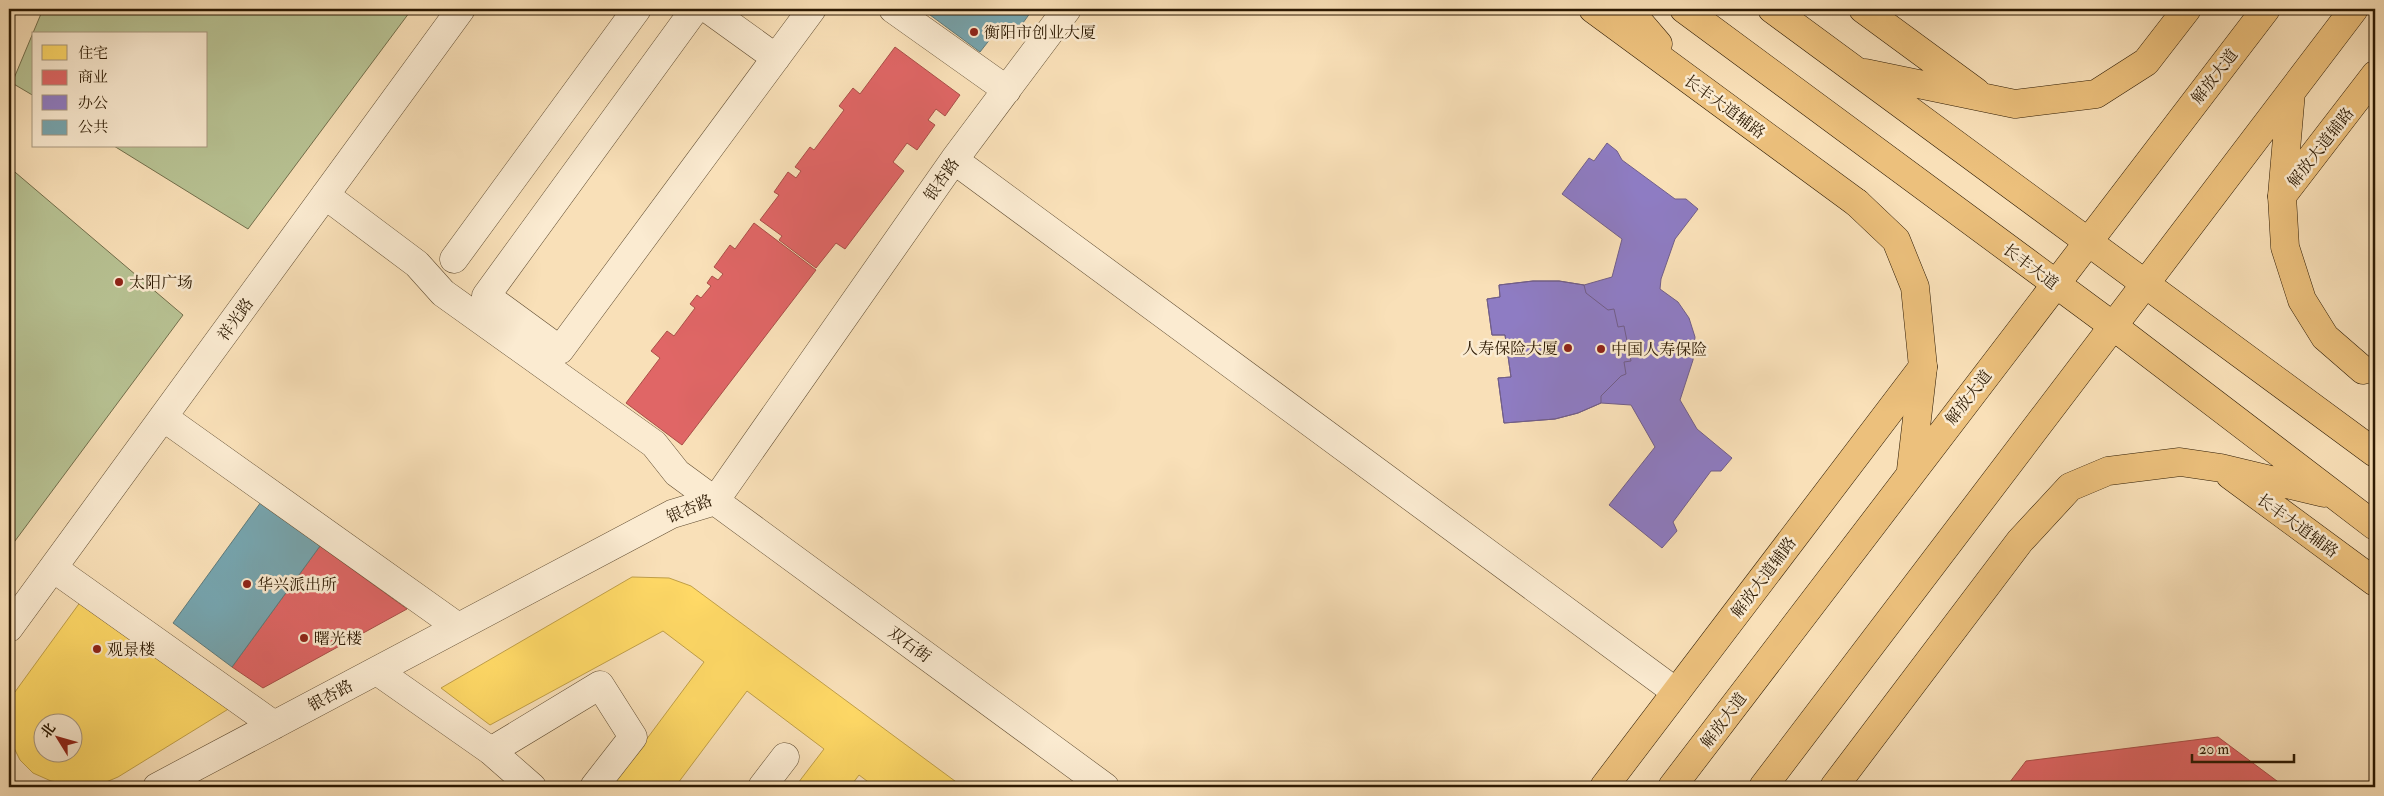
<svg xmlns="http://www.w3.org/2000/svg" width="2384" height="796" font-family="'IM FELL Double Pica','Noto Serif SC',serif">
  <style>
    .green { fill: #b8c394; stroke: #726e4b }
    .homes { fill: #ffd966; stroke: #c09f48; fill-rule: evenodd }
    .shops { fill: #e06666; stroke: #aa4f48 }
    .offices { fill: #8e7cc3; stroke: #715e89 }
    .public { fill: #76a5af; stroke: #607b7b }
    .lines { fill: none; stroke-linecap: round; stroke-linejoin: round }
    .minor-casing { stroke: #5f4b30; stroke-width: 29 }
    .major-casing { stroke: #2c1902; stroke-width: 29 }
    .highway-casing { stroke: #2c1902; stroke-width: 29 }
    .minor { stroke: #fbebd1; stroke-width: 28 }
    .major { stroke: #ecc07c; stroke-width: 28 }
    .highway { stroke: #ecc07c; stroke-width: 28 }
    .poi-dot { fill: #8f2418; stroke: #fbebd1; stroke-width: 2 }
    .labels { text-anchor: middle; stroke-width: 5; stroke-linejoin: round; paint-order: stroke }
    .poi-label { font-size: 16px; fill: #2c1902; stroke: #fbebd1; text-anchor: start }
    .street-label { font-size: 16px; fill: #2c1902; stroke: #fbebd1 }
  </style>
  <rect width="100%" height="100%" fill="#f9e0b8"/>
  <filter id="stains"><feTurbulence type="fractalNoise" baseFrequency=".004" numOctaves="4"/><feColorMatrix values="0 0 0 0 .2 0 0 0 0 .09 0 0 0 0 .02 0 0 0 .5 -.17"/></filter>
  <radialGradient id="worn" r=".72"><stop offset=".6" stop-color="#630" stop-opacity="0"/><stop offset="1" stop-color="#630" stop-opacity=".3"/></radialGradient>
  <path class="green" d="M43,9H412L248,229L114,146H206V34H34V96L12,83Z
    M9,167L183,315L9,549Z"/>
  <path class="homes" d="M632,577L669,578L691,586L963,787H875L859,775L850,787H795L824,749L747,691L675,787H611L704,662L663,631L490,725L441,688Z
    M81,601L230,708L118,777L99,785H76L51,781L33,773L20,760L11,742L9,730V712L12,696ZM42,724H72V754H42Z"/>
  <path class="shops" d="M895,47L960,95L945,116L936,109L928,120L935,125L917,150L907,143L893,162L904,171L845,249L836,243L816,268L779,240L782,236L760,220L779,195L774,192L788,172L796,178L801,171L795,167L810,147L814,150L844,110L839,106L853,88L860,94Z
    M754,223L816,270L682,445L626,403L660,358L651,351L667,331L674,336L695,308L690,304L697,295L701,298L711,286L707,283L712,276L718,280L723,274L714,267L730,245L735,249Z
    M320,546L407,609L263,688L232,667Z
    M2218,737L2285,787H2006L2026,761Z"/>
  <path class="offices" d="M1607,143L1617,151L1622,160L1675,199H1686L1698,209L1675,239L1661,279L1660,289L1678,302L1689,318L1695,337L1693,360L1680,400L1697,429L1732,458L1721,471H1711L1673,522L1677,531L1662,548L1609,505L1655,447L1631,405L1601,403L1578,413L1555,419L1504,423L1498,378L1511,377L1505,335H1492L1487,299L1500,297L1499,285L1533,281H1559L1584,285L1612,277L1622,239L1562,194L1589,158L1594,161Z
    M1533,281H1559L1584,285L1586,293L1608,310L1614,309L1618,327L1624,326L1631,361L1624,362L1626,374L1621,376L1601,396V403L1578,413L1555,419L1504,423L1498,378L1511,377L1505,335H1492L1487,299L1500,297L1499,285Z"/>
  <path class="public" d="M922,9H1033L1015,34L1006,35L998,29L980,52Z
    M261,502L320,546L232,667L173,623Z"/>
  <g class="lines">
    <g class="minor-casing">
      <path id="minor" d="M695,9L486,296L560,350L812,9
        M708,9L776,58
        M893,9L1007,90
        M954,160L1676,692
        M325,195L417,264L443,293L654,444L677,473L1105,787
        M454,259L637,9
        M163,417L458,627
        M53,568L274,725
        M9,628L461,9
        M377,671L491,751L532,787
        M491,751L600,685L633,737L594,787
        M157,787L672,514L715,501L954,160L1067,9
        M762,787L785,757"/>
    </g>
    <g class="major-casing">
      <path id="major" d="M1593,9L1857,203
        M1628,9L1658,44
        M1684,9L2113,326L2375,526
        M1772,9L2375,453
        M1863,9L1976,92
        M1865,73L2015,104L2096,94L2146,62L2187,9
        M2282,196L2375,75
        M2230,475L2375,582
        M1604,787L1923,367
        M1834,787L2020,541L2070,487L2108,471L2180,462L2221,468L2324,493"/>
    </g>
    <g class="highway-casing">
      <path id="highway" d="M2291,92L2282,196L2285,247L2302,300L2325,337L2363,370
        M1857,203L1896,240L1915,287L1923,367L1911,470
        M1672,787L2266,9
        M1763,787L2354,9"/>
    </g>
    <use href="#minor" class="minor"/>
    <use href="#major" class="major"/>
    <use href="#highway" class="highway"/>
  </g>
  <g class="poi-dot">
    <circle cx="974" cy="32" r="5"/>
    <circle cx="119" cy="282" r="5"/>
    <circle cx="1568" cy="348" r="5"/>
    <circle cx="1601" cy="349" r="5"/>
    <circle cx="247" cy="584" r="5"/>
    <circle cx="304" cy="638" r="5"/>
    <circle cx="97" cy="649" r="5"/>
  </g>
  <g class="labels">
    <g class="poi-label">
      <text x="984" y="38">衡阳市创业大厦</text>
      <text x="129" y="288">太阳广场</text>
      <text x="1558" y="354" text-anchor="end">人寿保险大厦</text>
      <text x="1611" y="355">中国人寿保险</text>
      <text x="257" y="590">华兴派出所</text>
      <text x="314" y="644">曙光楼</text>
      <text x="107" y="655">观景楼</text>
    </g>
    <g class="street-label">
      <text transform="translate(2214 76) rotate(-52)" y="6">解放大道</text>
      <text transform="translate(1725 106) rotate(36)" y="6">长丰大道辅路</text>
      <text transform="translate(2320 147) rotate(-52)" y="6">解放大道辅路</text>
      <text transform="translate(941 179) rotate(-55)" y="6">银杏路</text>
      <text transform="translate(2031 266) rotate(37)" y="6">长丰大道</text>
      <text transform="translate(235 319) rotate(-54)" y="6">祥光路</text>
      <text transform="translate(1968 397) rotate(-52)" y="6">解放大道</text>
      <text transform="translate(689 508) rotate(-23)" y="6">银杏路</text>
      <text transform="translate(2298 525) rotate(36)" y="6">长丰大道辅路</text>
      <text transform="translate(1763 577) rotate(-53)" y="6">解放大道辅路</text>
      <text transform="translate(910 644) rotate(36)" y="6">双石街</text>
      <text transform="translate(330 695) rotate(-28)" y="6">银杏路</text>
      <text transform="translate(1723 720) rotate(-53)" y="6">解放大道</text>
    </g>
  </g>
  <rect width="2384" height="796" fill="none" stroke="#f9e0b8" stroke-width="30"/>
  <rect x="10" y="10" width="2364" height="776" fill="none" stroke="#2c1902" stroke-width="2.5"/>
  <rect x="15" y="15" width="2354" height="766" fill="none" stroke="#2c1902"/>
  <rect x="32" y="32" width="175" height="115" fill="#fbebd1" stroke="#a8977e"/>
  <rect x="42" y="45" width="25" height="15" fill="#ffd966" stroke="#a8977e"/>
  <text x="78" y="58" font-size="15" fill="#2c1902">住宅</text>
  <rect x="42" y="70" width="25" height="15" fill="#e06666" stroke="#a8977e"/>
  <text x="78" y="82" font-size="15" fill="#2c1902">商业</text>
  <rect x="42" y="95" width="25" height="15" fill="#8e7cc3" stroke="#a8977e"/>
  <text x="78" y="108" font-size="15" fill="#2c1902">办公</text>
  <rect x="42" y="120" width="25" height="15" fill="#76a5af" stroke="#a8977e"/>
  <text x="78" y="132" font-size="15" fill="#2c1902">公共</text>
  <g transform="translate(58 738) rotate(307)"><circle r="24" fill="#fbebd1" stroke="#a8977e"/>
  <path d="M0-4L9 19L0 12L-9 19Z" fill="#8f2418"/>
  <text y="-8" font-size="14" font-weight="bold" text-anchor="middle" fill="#2c1902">北</text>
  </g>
  <path d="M2192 754v8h102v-8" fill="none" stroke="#2c1902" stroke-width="2.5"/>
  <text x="2199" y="754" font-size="15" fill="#2c1902" stroke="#fbebd1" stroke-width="4" paint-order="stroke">20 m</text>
  <rect width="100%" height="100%" filter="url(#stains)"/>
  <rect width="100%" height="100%" fill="url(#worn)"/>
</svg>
